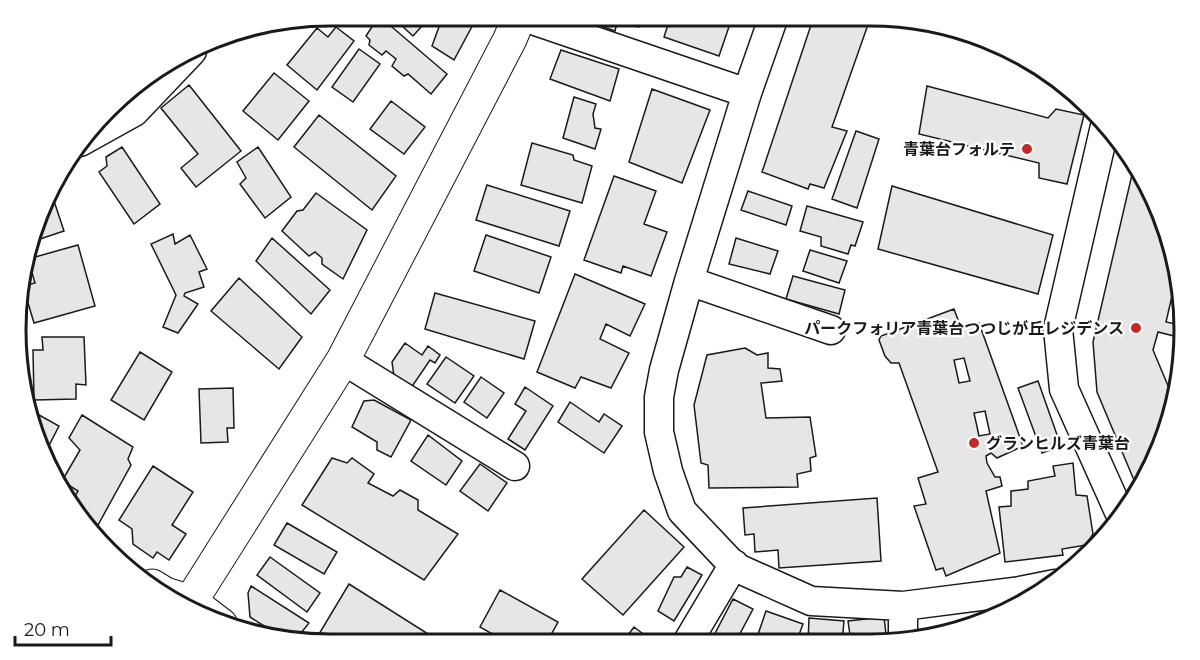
<svg xmlns="http://www.w3.org/2000/svg" width="1200" height="660" font-family="Montserrat,'Noto Sans JP',sans-serif">
  <style>
    .building { fill: #e6e6e6; stroke: #1a1a1a; stroke-width: 1.5; fill-rule: evenodd }
    .lines { fill: none; stroke-linecap: round; stroke-linejoin: round }
    .street-casing { stroke: #1a1a1a; stroke-width: 31 }
    .secondary-casing { stroke: #1a1a1a; stroke-width: 35 }
    .street { stroke: #fff; stroke-width: 28 }
    .secondary { stroke: #fff; stroke-width: 33 }
    .poi-dot { fill: #c62828; stroke: #fff; stroke-width: 2 }
    .labels { text-anchor: middle; stroke-width: 4.5; stroke-linejoin: round; paint-order: stroke }
    .poi-label { font-size: 16px; font-weight: bold; fill: #1a1a1a; stroke: #fff; text-anchor: end }
    .rim { fill: none; stroke: #1a1a1a; stroke-width: 3 }
  </style>
  <rect width="100%" height="100%" fill="#fff"/>
  <path class="building" d="M348,15H364L358,23Z
    M390,15H411L422,26L413,36Z
    M452,15H469L476,19L454,60L432,46L443,16L449,19Z
    M642,15L639,27L617,23L615,31L573,16Z
    M671,15H733L719,56L664,37Z
    M379,16L447,74L431,94L408,74L404,76L392,66L396,59L386,51L382,55L369,45L370,40L366,36Z
    M814,16H871L832,127L847,131L824,188L810,184L808,189L762,172Z
    M336,27L354,41L317,90L287,65L317,28L328,37Z
    M359,49L380,64L353,102L332,87Z
    M561,50L619,69L610,101L550,79Z
    M274,73L309,101L278,140L243,111Z
    M189,85L241,151L196,187L181,168L198,154L161,108Z
    M927,86L1048,118L1056,109L1084,115L1067,184L1039,178V163L919,134Z
    M652,89L710,110L682,183L629,162Z
    M574,97L596,104L593,114L595,128L601,129L595,149L563,138Z
    M391,101L425,127L404,154L370,129Z
    M319,115L396,176L372,210L294,147Z
    M856,131L879,139L857,208L832,199Z
    M532,143L573,155L574,160L592,166L582,203L521,185Z
    M122,147L160,204L134,224L99,172L107,166L106,157Z
    M258,147L291,197L265,218L240,184L246,178L237,162Z
    M1134,166L1174,249L1176,279L1166,322L1176,324L1174,336L1158,332L1153,350L1169,388L1178,384L1143,488L1139,492L1097,392L1093,342Z
    M614,176L656,191L644,224L667,232L651,276L623,266L621,273L584,260Z
    M487,185L570,211L559,246L476,220Z
    M892,186L1053,235L1038,294L878,249Z
    M748,191L792,206L786,225L741,210Z
    M51,192L64,231L28,243Z
    M316,193L367,230L343,279L322,264V258L315,252L309,256L282,231L297,211L303,210Z
    M807,206L863,222L855,246L851,245L848,254L821,246V237L800,231Z
    M173,234L175,244L190,235L207,269L199,272L204,287L185,293L184,296L198,304L178,333L163,327L176,295L151,244Z
    M486,235L551,257L539,293L474,271Z
    M272,238L330,290L311,314L256,261Z
    M736,238L778,251L770,274L729,264Z
    M78,245L95,306L34,323L23,286L35,283L28,259Z
    M810,250L847,261L839,283L803,271Z
    M575,274L645,304L630,336L606,324L600,339L629,353L611,388L581,377L575,388L537,372Z
    M793,276L845,290L839,314L786,299Z
    M239,278L302,337L279,369L211,311Z
    M435,293L535,321L524,359L425,329Z
    M954,309L961,328L979,323L1023,446L997,458L991,453L986,456L987,463L995,477H1000L1002,486L986,491L1000,553L946,576L943,568L936,570L914,506L926,504L918,478L938,472L899,363H891L885,356L879,340L881,336ZM964,358L970,381L959,383L954,360ZM985,411L990,434L979,436L974,413Z
    M42,337H84L86,385L76,384V399L34,400L33,350H43Z
    M405,343L422,355L428,346L440,355L435,363L430,360L411,388L394,376L392,362Z
    M745,348L757,355L768,353V368L780,369L782,381L761,383L766,418L810,417L816,456L810,458L811,471L797,474L798,487L709,488L708,465L701,463L694,405L707,355Z
    M140,352L172,372L144,420L111,400Z
    M446,357L474,376L455,403L427,384Z
    M481,377L504,393L487,418L464,402Z
    M1038,381L1061,446L1042,453L1018,388Z
    M525,387L553,406L525,450L508,439L526,411L515,404Z
    M233,388L234,428H227L228,442L201,443L199,389Z
    M374,400L411,420L391,457L377,450V442L352,427L364,401Z
    M570,402L599,422L604,414L622,426L604,453L558,422Z
    M30,410L59,426L43,457L39,450Z
    M82,415L133,447L128,459L131,465L98,525L79,514L71,503L78,491L62,481L80,450L69,438Z
    M428,435L462,461L446,485L411,461Z
    M332,458L347,463L352,458L374,474L368,483L393,496L400,490L418,500V510L458,534L424,580L302,505Z
    M1073,463L1076,495L1087,496L1093,534L1086,545L1062,549L1063,555L1005,562L999,507L1011,506V491L1028,489V481L1055,476L1053,466Z
    M480,464L507,483L488,511L460,491Z
    M153,466L193,492L172,525L186,534L169,560L157,552L153,558L133,544L132,529L119,520Z
    M877,498L881,561L779,568L778,550L755,552L754,534L745,535L743,508Z
    M644,510L684,547L623,615L582,579Z
    M287,523L337,552L324,574L274,545Z
    M270,557L320,593L307,612L257,575Z
    M687,567L702,575L674,621L658,611L674,577H681Z
    M349,584L444,644H313Z
    M251,586L309,623L297,638L288,633L285,639L250,617L248,593Z
    M500,590L558,622L546,644H510L480,627Z
    M733,599L753,609L735,643H710Z
    M766,611L803,624L796,643H755Z
    M884,617L887,642H851L848,621Z
    M809,618L844,621L842,643H808Z
    M634,627L654,642V643H622Z"/>
  <g class="lines">
    <g class="street-casing">
      <path id="street" d="M518,15L747,93
        M774,16L747,93L689,281L664,370L659,397V432L668,471L682,511L735,567L811,601L903,606L1020,591L1055,584
        M1105,126L1058,329L1064,389L1121,516
        M80,142L134,112L192,51
        M689,281L831,330
        M343,360L515,466
        M903,606V642
        M687,643L734,564"/>
    </g>
    <g class="secondary-casing">
      <path id="secondary" d="M152,586L165,594L191,602L221,625
        M186,609L343,360L510,39L520,15"/>
    </g>
    <use href="#street" class="street"/>
    <use href="#secondary" class="secondary"/>
  </g>
  <g class="poi-dot">
    <circle cx="1027" cy="149" r="6"/>
    <circle cx="1136" cy="328" r="6"/>
    <circle cx="974" cy="443" r="6"/>
  </g>
  <g class="labels">
    <g class="poi-label">
      <text x="1015" y="155">青葉台フォルテ</text>
      <text x="1124" y="334">パークフォリア青葉台つつじが丘レジデンス</text>
      <text x="986" y="449" text-anchor="start">グランヒルズ青葉台</text>
    </g>
  </g>
  <path d="M0 0H1200V660H0ZM330 26H870A304 304 0 0 1 1174 330V330A304 304 0 0 1 870 634H330A304 304 0 0 1 26 330V330A304 304 0 0 1 330 26Z" fill="#fff" fill-rule="evenodd"/>
  <path class="rim" d="M330 26H870A304 304 0 0 1 1174 330V330A304 304 0 0 1 870 634H330A304 304 0 0 1 26 330V330A304 304 0 0 1 330 26Z"/>
  <path d="M15 636v9h96v-9" fill="none" stroke="#1a1a1a" stroke-width="3"/>
  <text x="24" y="636" font-size="18" fill="#1a1a1a" stroke="#ffffff" stroke-width="4.5" paint-order="stroke">20 m</text>
</svg>
